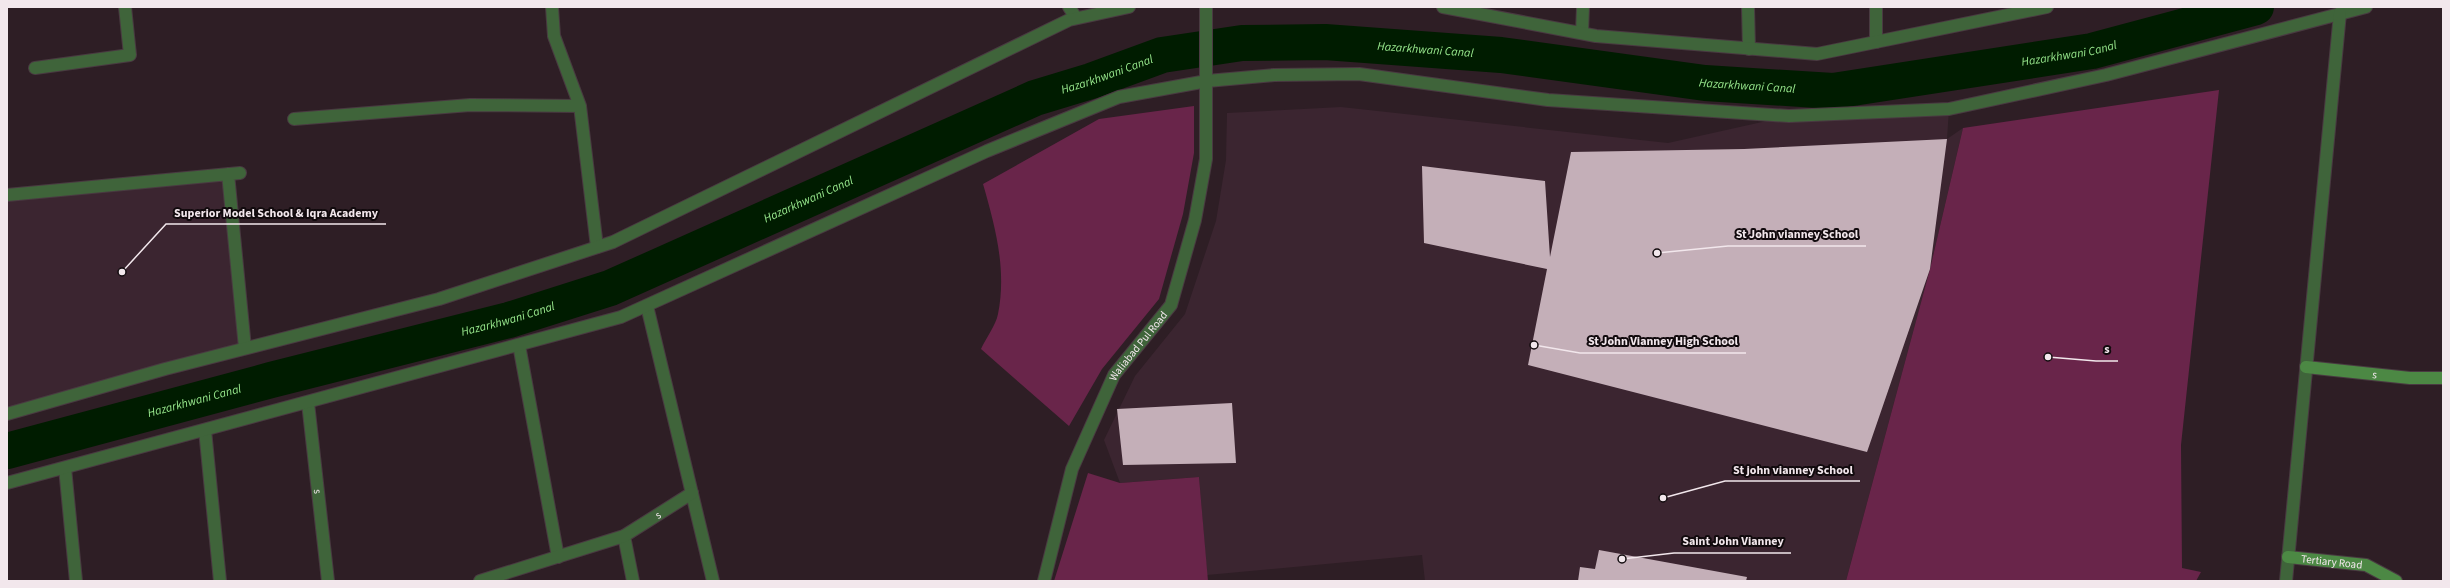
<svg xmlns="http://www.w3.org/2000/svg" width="2450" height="588" font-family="'Source Sans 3',sans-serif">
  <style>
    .built { fill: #3b2530 }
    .green { fill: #69254a }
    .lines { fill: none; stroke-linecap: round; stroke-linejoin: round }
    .canal { stroke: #001c00; stroke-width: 36 }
    .building { fill: #c4afb8 }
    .lane-casing { stroke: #493a41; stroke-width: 14 }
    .street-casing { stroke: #493a41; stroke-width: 14 }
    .secondary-casing { stroke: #493a41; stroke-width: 14 }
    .lane { stroke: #3f643a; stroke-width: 12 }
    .street { stroke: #3f643a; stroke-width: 12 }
    .secondary { stroke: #4c8844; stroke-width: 12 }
    .labels { text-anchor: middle; stroke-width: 4; stroke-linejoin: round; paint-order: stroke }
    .street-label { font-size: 11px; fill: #f2e7ec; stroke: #110a0d }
    .water-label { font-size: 12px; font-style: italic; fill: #97e78c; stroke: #110a0d }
    .leader { fill: none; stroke: #f2e7ec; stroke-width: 1.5 }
    .callout-dot { fill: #f2e7ec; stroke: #110a0d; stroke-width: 1.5 }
    .callout-label { font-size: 12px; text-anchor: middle; font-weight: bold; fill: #f2e7ec; stroke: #110a0d; stroke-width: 4; stroke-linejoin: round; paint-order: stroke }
  </style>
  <rect width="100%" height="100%" fill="#2e1e25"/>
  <path class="built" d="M1341,107L1668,143L1789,116L1949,109L1947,139L1963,128L1930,269L1846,581H1425L1422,555L1207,575L1199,477L1120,483L1104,440L1135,376L1185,314L1216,221L1226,160L1227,113Z
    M228,174L245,348L7,414V195Z"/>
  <path class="green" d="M2219,90L2181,445L2182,568L2201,572L2196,581H1846L1930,269L1963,128Z
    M1194,106V153L1183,214L1159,299L1102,369L1069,426L981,349C986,338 996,325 998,314C1007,269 995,226 983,184L1099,119Z
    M1088,473L1120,483L1199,477L1208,581H1054Z"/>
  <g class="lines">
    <path class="canal" id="s1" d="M7,451L271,380L509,320L610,288L1035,98L1091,81L1162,55L1242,43L1325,42L1501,55L1705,83L1833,91L2092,51L2256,7"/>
  </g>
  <path class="building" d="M1947,139L1930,269L1867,452L1528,365L1547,269L1424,243L1422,166L1545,181L1550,257L1571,152L1744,149Z
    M1232,403L1236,463L1123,465L1117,409Z
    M1599,550L1747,577L1746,581H1578L1580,567L1595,569Z"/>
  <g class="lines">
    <g class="lane-casing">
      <path id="lane" d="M552,7L554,36L580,106L597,247
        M1069,7L1076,18
        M1748,7L1749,49
        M1582,33L1583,7
        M1876,42V7
        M35,68L130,55L125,7
        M294,119L470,105L580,106
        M228,174L245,348
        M7,195L240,173
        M647,306L713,581
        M519,345L558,557
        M205,430L220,581"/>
    </g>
    <g class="street-casing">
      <g id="street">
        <path d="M1443,7L1596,36L1817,54L2047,7"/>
        <path id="s2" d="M308,403L328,581"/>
        <path d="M7,414L165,369L439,299L613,242L1069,20L1129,7"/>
        <path d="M65,468L76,581"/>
        <path d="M7,483L621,317L987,151L1119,97L1207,81L1274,75L1359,74L1548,100L1789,116L1949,109L2106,75L2366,7"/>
        <path d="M624,536L633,581"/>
        <path id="s3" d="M480,581L624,536L692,493"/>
        <path id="s4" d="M1044,581L1072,469L1114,375L1171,305L1195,220L1206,159V7"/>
        <path d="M2286,581L2340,13"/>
      </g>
    </g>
    <g class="secondary-casing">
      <g id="secondary">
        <path id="s5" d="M2306,367L2410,378H2443"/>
        <path id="s6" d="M2288,557L2366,565L2396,581"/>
      </g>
    </g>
    <use href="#lane" class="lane"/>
    <use href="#street" class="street"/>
    <use href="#secondary" class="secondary"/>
  </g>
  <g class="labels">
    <g class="street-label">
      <text dy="4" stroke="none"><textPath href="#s4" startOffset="256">Waliabad Pul Road</textPath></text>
      <text dy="4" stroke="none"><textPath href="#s5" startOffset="69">s</textPath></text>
      <text dy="4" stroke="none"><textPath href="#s2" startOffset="89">s</textPath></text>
      <text dy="4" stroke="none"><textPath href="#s3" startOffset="191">s</textPath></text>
      <text dy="4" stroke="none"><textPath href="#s6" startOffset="44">Tertiary Road</textPath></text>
    </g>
    <g class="water-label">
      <text dy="4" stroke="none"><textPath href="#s1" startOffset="1489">Hazarkhwani Canal</textPath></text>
      <text dy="4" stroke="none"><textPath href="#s1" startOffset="2138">Hazarkhwani Canal</textPath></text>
      <text dy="4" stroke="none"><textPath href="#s1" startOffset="1166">Hazarkhwani Canal</textPath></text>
      <text dy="4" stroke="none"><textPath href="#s1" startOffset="1813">Hazarkhwani Canal</textPath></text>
      <text dy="4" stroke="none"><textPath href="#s1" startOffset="842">Hazarkhwani Canal</textPath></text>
      <text dy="4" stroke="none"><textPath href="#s1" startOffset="518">Hazarkhwani Canal</textPath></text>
      <text dy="4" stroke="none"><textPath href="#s1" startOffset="194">Hazarkhwani Canal</textPath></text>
    </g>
  </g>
  <path class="leader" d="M122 272L166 224H386M1657 253L1728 246H1866M1534 345L1580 353H1746M2048 357L2096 361H2118M1663 498L1725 481H1860M1622 559L1674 553H1791"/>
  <g class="callout-dot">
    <circle cx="122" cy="272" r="4"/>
    <circle cx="1657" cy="253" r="4"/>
    <circle cx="1534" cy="345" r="4"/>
    <circle cx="2048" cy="357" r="4"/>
    <circle cx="1663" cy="498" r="4"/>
    <circle cx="1622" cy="559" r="4"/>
  </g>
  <g class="callout-label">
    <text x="276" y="217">Superior Model School &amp; Iqra Academy</text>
    <text x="1797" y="238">St John vianney School</text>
    <text x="1663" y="345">St John Vianney High School</text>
    <text x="2107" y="353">s</text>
    <text x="1793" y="474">St john vianney School</text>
    <text x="1733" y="545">Saint John Vianney</text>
  </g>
  <rect width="2450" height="588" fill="none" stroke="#f2e7ec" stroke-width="16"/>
</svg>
